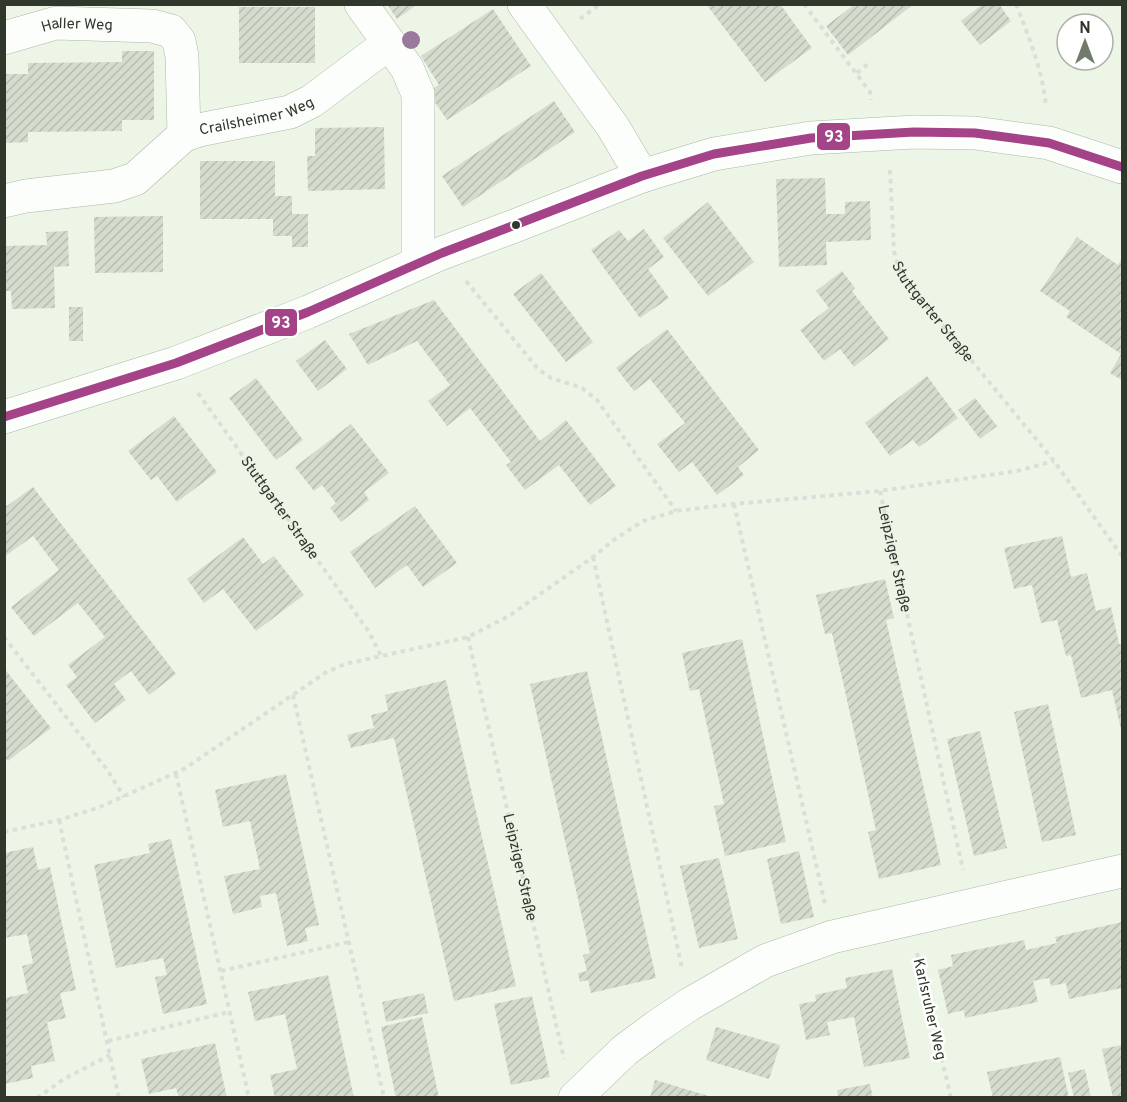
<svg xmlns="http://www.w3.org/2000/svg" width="1127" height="1102" font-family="Overpass,sans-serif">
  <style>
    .building { fill: url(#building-hatch) }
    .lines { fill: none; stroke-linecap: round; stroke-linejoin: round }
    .minor-casing { stroke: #aeb5a9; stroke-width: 34 }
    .path { stroke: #dbded9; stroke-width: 4; stroke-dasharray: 4.5 4.5; stroke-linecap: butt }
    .minor { stroke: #fcfefb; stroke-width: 33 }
    .bus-1-casing { stroke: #fff; stroke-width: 14 }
    .bus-1 { stroke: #a54388; stroke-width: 9 }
    .tree { fill: #99799c }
    .bus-dot { fill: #30372b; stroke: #fff; stroke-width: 2 }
    .labels { text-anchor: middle; stroke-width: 5; stroke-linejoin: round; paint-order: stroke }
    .street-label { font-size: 15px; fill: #30372b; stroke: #fff }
    .line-badge { stroke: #fff; stroke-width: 2 }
    .badge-label { font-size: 16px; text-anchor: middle; font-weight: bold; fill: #fff }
  </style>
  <defs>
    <pattern id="building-hatch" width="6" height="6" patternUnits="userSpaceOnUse" patternTransform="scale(1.5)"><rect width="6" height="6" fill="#d4dcce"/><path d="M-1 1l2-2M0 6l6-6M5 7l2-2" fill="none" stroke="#b6bdb1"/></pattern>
  </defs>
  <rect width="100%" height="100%" fill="#edf6e6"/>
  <path class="building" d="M387,4H418L397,19Z
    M706,4H780L812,48L765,82Z
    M855,4H914L848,55L826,26Z
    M983,4H999L1011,21L980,45L961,21Z
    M239,7H315V63H239Z
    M493,9L531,66L447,120L428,92L439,85L421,56Z
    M122,51H154V120H122V131L28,132V142L4,143V74H28V63L122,62Z
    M554,101L575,132L463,207L442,176Z
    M384,127L385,189L308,191L307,156H315V128Z
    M200,161H275V196H292V214H308V247H292V236H273V219H200Z
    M825,178L826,214H845V202L870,201L871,240L826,242L827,265L779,267L776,179Z
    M708,202L754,262L708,296L663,238Z
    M163,216V272L95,273L94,217Z
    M644,229L664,257L648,269L669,298L640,318L591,250L619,230L628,241Z
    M68,231L69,266L54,267L55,308L12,309L11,291H4V246L47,245L46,232Z
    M1077,237L1118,265L1122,258V380L1110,373L1121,354L1066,317L1070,311L1040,291Z
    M842,271L855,288L852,291L889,339L854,367L840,349L824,361L800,330L829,308L816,291Z
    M541,273L593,342L566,362L513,294Z
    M434,300L540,441L566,420L616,486L590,505L559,465L525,490L506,465L511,462L470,408L447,426L428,401L450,385L417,341L368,365L349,334Z
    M69,307H83V341H69Z
    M667,329L759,450L738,467L744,475L717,495L692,462L679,472L657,444L685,423L650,379L634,391L616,368Z
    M325,340L347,369L318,391L296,361Z
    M927,376L958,418L919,447L913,440L890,456L865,423Z
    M256,378L303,440L276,460L229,398Z
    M975,398L997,426L980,439L958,410Z
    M174,416L217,472L177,502L157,476L151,480L128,451Z
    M351,424L389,473L364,492L369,500L341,522L330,508L336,503L322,485L314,491L295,467Z
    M33,487L176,674L149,695L131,671L114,684L126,700L95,723L66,685L77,677L68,665L105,637L78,603L34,636L11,607L59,570L33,536L4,557V508Z
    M415,506L457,563L423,587L407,565L375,588L350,552Z
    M1062,536L1071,577L1087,573L1096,611L1111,607L1119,644H1122V734L1112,690L1081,698L1071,655L1066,656L1057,620L1041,623L1032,585L1014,589L1004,548Z
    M243,537L263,564L274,556L304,595L256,631L223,589L204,603L187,579Z
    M885,579L894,618L886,620L941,865L879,879L868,832L876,830L868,794L832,633L825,634L816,595Z
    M742,639L786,842L725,856L714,806L724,804L699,689L690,691L682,653Z
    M4,668L51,728L8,761L4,757Z
    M587,671L656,978L591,993L588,980L580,982L578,973L587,971L583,955L590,953L530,684Z
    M446,680L516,986L454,1001L394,738L351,748L347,735L374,728L371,715L388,711L385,695Z
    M1048,704L1076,835L1042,842L1014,712Z
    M980,731L1007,848L974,856L947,739Z
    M286,774L319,925L305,928L308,941L287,946L276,893L260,896L262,907L233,914L224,876L260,869L250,821L223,827L215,790Z
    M171,839L207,1004L163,1014L155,977L167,975L163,958L116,968L94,865L150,853L148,844Z
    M33,847L38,870L50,867L76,990L60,993L66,1018L47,1022L55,1061L31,1066L33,1078L5,1084V998L28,993L22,966L33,963L27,934L4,938V853Z
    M799,851L814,917L781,924L767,859Z
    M719,858L738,939L699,948L680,866Z
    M1122,922V988L1069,999L1066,983L1051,986L1049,978L1033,981L1038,1002L965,1018L964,1010L948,1014L938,970L953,966L951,955L1024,940L1026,950L1057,943L1055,937Z
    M892,969L910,1058L864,1067L854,1017L827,1022L830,1035L806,1040L799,1004L816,1001L815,995L847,988L845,978Z
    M328,975L354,1098H304L303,1096L275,1098L270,1075L297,1069L285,1014L255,1021L248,992Z
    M424,993L428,1013L386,1022L382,1002Z
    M532,996L550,1077L511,1085L494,1004Z
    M422,1017L439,1098H396L381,1027Z
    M716,1027L780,1045L769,1079L706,1060Z
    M215,1043L227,1098H179L176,1088L149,1094L141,1059Z
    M1122,1045V1098H1113L1102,1049Z
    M1060,1057L1069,1098H993L987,1072Z
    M1085,1069L1091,1098H1074L1068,1073Z
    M655,1080L712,1097V1098H650Z
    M870,1084L873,1098H838L837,1090Z"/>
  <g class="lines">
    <g class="minor-casing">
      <g id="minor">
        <path d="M361,4L407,68L418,94V263"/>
        <path d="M524,4L613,127L642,176"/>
        <path id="s5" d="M4,38L56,23L152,26L171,31L179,41L182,56L184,135L199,130L290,112L312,101L389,43"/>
        <path d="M4,201L26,196L114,186L135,179L184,135"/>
        <path d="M4,417L176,363L308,312L442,253L517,225L642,176L714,154L811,138L914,132L975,133L1049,143L1122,167"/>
        <path d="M575,1098L625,1050L656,1027L690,1004L765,961L832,937L1122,871"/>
      </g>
    </g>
    <g class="path">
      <path d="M804,4L870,92L871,100"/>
      <path d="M1016,4C1029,38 1043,71 1046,107"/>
      <path d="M580,19L600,4"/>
      <path d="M857,73L868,64"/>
      <path id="s1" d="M890,170L894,251L898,266L907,282L1054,461L1122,556"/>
      <path d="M466,281L538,369L551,378L582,388L597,400L676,511"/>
      <path id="s2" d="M198,393L369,632L381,656"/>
      <path id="s3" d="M880,491L963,870"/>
      <path d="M734,504L825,904"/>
      <path d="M593,557L682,968"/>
      <path d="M4,637L108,771L124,797"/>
      <path id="s4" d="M468,637L564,1059"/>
      <path d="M293,695L384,1098"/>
      <path d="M176,774L249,1098"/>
      <path d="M59,820L119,1098"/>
      <path d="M4,832L59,820L100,807L184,769L325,673L345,664L468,637L509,616L593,557L615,539L643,521L676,511L734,504L880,491L1017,471L1054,461"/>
      <path d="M917,953L951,1098"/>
      <path d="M221,971L349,942"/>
      <path d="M108,1041L229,1012"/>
      <path d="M37,1098L64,1079L110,1055"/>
    </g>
    <use href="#minor" class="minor"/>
    <g class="bus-1-casing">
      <path id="bus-1" d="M4,417L176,363L308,312L442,253L642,176L714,154L811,138L914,132L975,133L1049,143L1122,167"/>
    </g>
    <use href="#bus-1" class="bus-1"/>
  </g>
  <circle class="tree" cx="411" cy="40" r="9"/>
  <circle class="bus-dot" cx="516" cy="225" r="5"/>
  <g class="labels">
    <g class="street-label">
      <text dy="5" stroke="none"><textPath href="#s5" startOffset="75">Haller Weg</textPath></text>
      <text dy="5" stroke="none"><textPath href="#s5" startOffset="352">Crailsheimer Weg</textPath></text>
      <text dy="5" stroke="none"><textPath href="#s1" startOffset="154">Stuttgarter Straße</textPath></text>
      <text dy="5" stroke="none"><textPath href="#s2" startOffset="141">Stuttgarter Straße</textPath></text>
      <text dy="5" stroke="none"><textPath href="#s3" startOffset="69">Leipziger Straße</textPath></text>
      <text dy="5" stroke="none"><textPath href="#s4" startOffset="236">Leipziger Straße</textPath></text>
      <text transform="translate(930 1009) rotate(77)" y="5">Karlsruher Weg</text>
    </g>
  </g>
  <g class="line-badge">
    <rect x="816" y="122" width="35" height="29" rx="6" fill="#a54388"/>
    <rect x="264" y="308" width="34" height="29" rx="6" fill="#a54388"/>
  </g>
  <g class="badge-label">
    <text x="834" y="142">93</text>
    <text x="281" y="328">93</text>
  </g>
  <rect width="1127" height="1102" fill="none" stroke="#30372b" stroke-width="12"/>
  <g transform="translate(1085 42)"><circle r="28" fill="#ffffff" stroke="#acafaa" stroke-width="1.5"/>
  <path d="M0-4.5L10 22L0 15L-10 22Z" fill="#727a6c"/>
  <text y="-9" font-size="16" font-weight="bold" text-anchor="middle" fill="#30372b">N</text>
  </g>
</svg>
